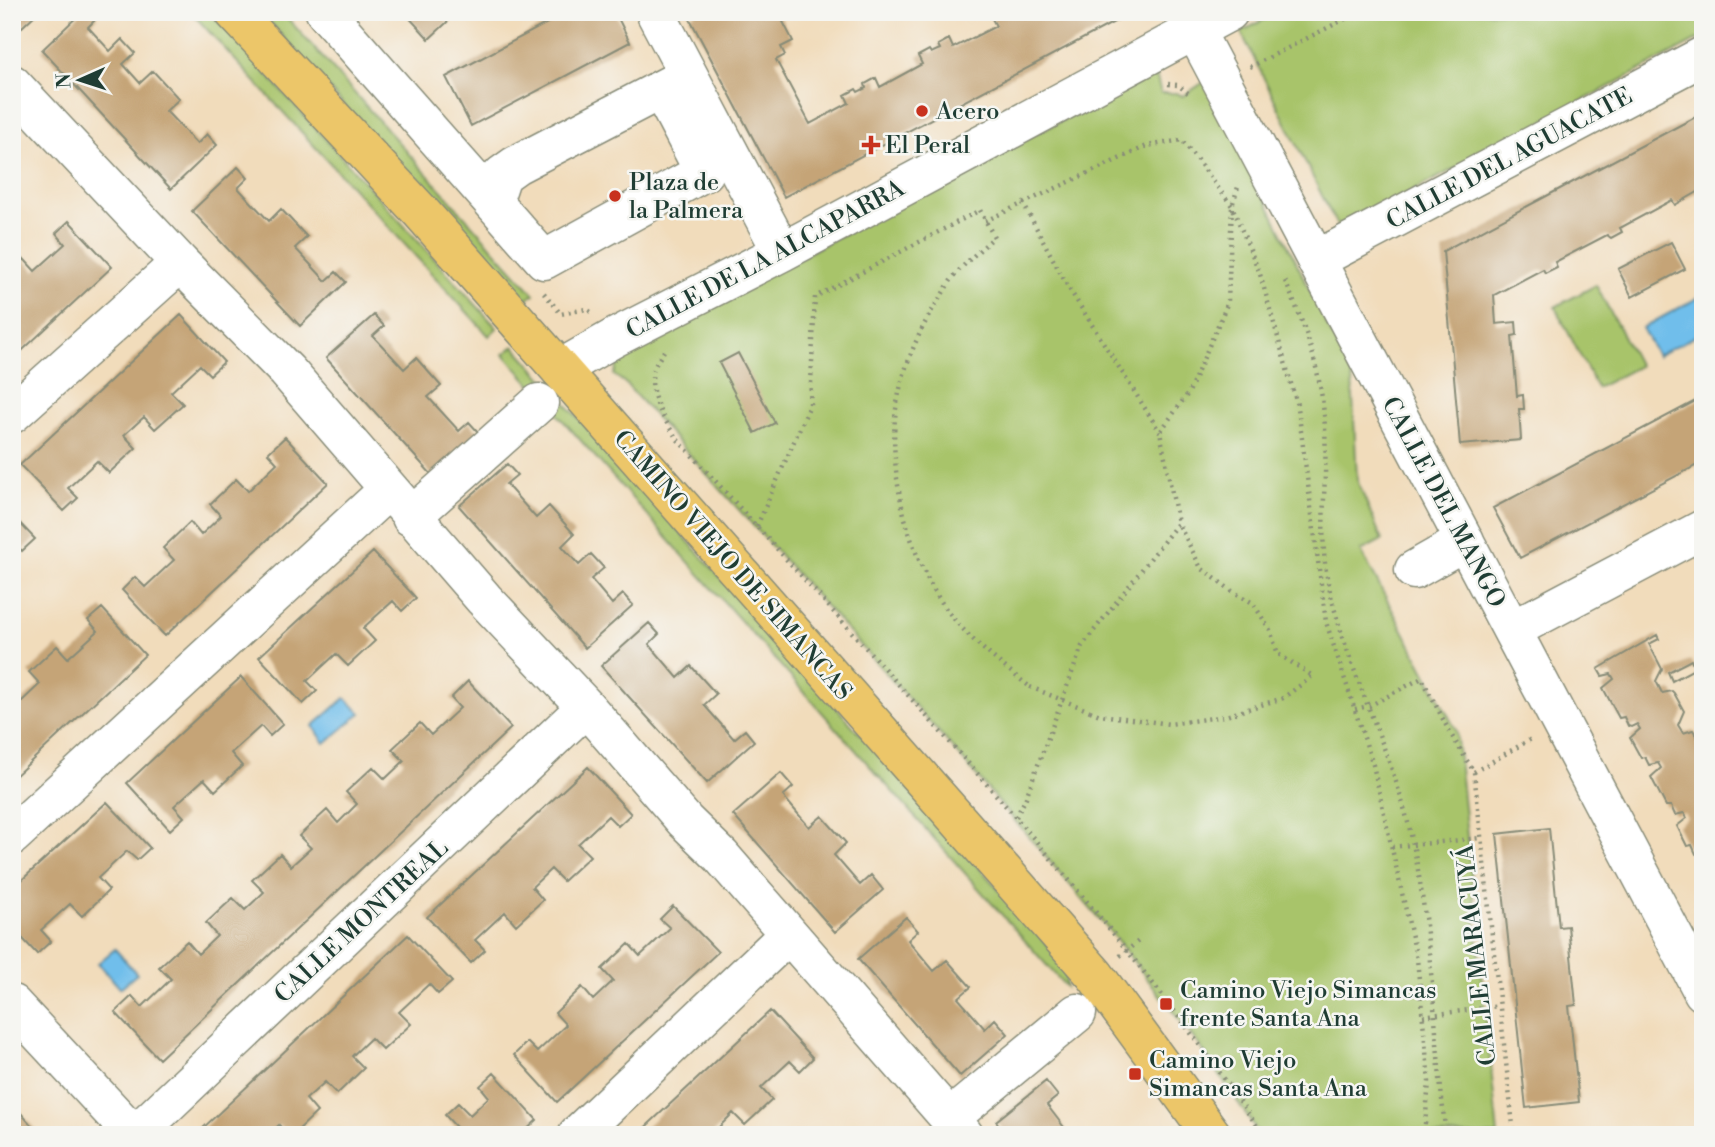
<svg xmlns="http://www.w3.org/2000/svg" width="1715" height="1147" font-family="'Libre Bodoni',serif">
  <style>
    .green { fill: #a8c46b; stroke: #648050; stroke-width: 2 }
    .water { fill: #70beeb; stroke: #487e90; stroke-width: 2 }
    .building { fill: #c5a477 }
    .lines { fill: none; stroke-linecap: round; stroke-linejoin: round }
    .minor-casing { stroke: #888c78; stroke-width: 41 }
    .major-casing { stroke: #888c78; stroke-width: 41 }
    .path { stroke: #888c78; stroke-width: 4.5; stroke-dasharray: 2 5; stroke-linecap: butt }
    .minor { stroke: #fff; stroke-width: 38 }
    .major { stroke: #ecc669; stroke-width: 38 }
    .path-bridge { stroke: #888c78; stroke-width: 4.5; stroke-dasharray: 2 5; stroke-linecap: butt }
    .poi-dot { fill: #c8321e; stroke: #f6f6f2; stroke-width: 2.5 }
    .labels { text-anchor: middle; stroke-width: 5; stroke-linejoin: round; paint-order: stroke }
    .poi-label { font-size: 24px; fill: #1f3d34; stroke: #f6f6f2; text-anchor: start }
    .street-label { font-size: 24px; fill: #1f3d34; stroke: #f6f6f2 }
  </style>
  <rect width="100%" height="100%" fill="#f6f6f2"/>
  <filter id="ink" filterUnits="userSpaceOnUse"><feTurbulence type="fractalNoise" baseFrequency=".0143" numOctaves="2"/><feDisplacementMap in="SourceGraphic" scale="14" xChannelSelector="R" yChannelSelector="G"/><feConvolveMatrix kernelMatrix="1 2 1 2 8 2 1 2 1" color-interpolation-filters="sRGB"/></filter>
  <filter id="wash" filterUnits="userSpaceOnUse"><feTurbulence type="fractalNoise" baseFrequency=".00686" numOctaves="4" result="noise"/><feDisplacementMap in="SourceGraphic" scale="28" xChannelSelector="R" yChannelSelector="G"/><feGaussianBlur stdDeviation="1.57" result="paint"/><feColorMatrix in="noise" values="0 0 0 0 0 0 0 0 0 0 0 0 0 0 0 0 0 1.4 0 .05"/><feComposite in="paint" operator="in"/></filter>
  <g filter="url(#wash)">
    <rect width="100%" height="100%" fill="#f1dcbb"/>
    <path class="green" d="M191,12H210L497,328L489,336Z
      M261,12H282L534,294L521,305Z
      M1278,12H1703V37L1339,230L1241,32Z
      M1156,75L1161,93H1176L1183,96L1207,80L1352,376L1357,480L1382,540L1361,551L1456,730L1498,1135H1260L1202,1049L1113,935L944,738L625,383L614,375L619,361L629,349L991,155Z
      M1596,285L1639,366L1597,388L1555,307Z
      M514,346L1065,964L1066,987L504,354Z"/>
    <path class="water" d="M1703,295V332L1657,356L1642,328Z
      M345,698L361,713L325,743L313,726Z
      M115,949L137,974L120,988L98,963Z"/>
    <g id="blocks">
      <path class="building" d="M12,12H38L21,28L12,19Z
        M82,12H93L98,17L88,27L110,51L122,39L135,53L123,64L140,83L153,71L179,99L166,111L197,144L207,134L217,145L171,189L42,50Z
        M404,12H458L429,39Z
        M568,12H615L630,42L471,126L446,77Z
        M697,12H778L793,41L781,47L785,55L776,60L810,124L849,103L845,95L856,89L858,92L866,88L865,84L876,78L880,87L922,64L918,56L929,50L931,53L940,49L938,45L949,39L953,48L996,26L991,17L1000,12L1004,15L1010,12H1133L784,197L689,17Z
        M1703,113V189L1675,205L1672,200L1620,228L1622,232L1611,238L1607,235L1555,262L1557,267L1545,273L1543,269L1494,295L1496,324L1516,322L1517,335L1512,336L1517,396L1523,395L1524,409H1519L1521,440L1460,445L1443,251Z
        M238,167L248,178L238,188L269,221L281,209L307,237L295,248L326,281L336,272L346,282L300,326L192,211Z
        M69,221L112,267L12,360V269L24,259L35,271L65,244L56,233Z
        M1671,242L1685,269L1632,297L1618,269Z
        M181,315L224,362L210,375L200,365L171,392L183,404L155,429L144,417L124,435L136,448L109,473L97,461L68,488L78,498L64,511L20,465Z
        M374,315L384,326L373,336L404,369L416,358L441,386L428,397L459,431L469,422L479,433L432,475L326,358Z
        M738,353L775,423L755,433L719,363Z
        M1703,397V462L1520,558L1493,508Z
        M285,437L328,483L165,636L122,590L135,577L145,587L174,560L163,548L190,522L201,535L221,516L210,504L236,479L248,491L277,463L268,453Z
        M507,464L517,475L506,484L536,518L549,506L574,534L562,546L579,565L591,554L604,568L591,579L612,604L623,594L633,605L585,648L459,506Z
        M12,515L35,539L22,551L12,541Z
        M373,552L416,598L402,611L393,601L363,628L375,641L348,666L336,654L307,681L317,691L303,704L259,657Z
        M102,608L145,655L12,779V692L21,702L40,684L29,672L57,646L68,658L98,631L88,620Z
        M649,623L659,634L649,644L678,678L691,666L716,694L704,705L734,739L745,730L754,741L707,783L601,666Z
        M1657,635L1659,639L1649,644L1662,669L1656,681L1662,693L1672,691L1674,693L1684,711L1678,725L1683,733L1693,730L1703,746V758L1700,764L1703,769V853L1699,855L1696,854L1692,845L1687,846L1677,826L1687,818L1684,813L1675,815L1671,806H1666L1651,777L1661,768L1658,763L1649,765L1645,757L1641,758L1630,738L1640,729L1637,724L1631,727L1628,726L1624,717L1619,718L1603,688L1614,679L1611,674L1602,676L1598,669Z
        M1691,660L1696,668L1672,681L1668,672Z
        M241,677L283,724L270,736L261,726L231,753L242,766L215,791L204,779L174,806L184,817L170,830L127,783Z
        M468,681L511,728L159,1059L115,1012L132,996L142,1007L171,979L159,967L187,941L198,954L217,936L206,923L233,898L245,910L264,892L252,880L280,854L291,866L311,848L299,836L327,810L338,823L357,804L346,792L373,767L385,779L404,761L392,749L420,723L431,735L460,708L451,698Z
        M588,767L631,814L618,826L608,816L578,844L590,856L563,881L551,869L532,887L543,900L516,925L505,912L475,940L485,950L471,963L427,917Z
        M781,773L793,787L783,796L809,827L822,816L846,843L834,855L860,885L871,875L883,890L835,932L733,815Z
        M107,802L150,848L137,860L127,851L98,878L109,890L82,916L70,904L41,930L51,941L37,954L12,927V889Z
        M1549,828L1559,927L1568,926L1576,1005L1569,1006L1579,1102L1526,1108L1497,834Z
        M673,906L718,952L557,1102L514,1055L527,1042L537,1052L566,1025L555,1013L582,987L593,1000L613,981L602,969L629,944L640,956L670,928L660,919Z
        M906,917L918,931L908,940L934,971L947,960L971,987L958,998L985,1029L995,1019L1008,1034L960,1076L858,959Z
        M408,935L452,982L438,994L429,984L399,1012L411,1024L383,1050L371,1038L352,1056L364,1068L337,1094L325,1082L306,1099L317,1112L293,1135H288L279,1125L268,1135H207L202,1129Z
        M770,1011L813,1058L800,1071L790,1061L761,1088L772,1100L745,1125L733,1113L714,1132L717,1135H637Z
        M494,1073L537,1120L521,1135H448L456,1127L445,1115L458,1103L470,1115L489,1097L480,1086Z
        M1046,1081L1058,1096L1047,1105L1070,1135H1007L996,1121Z
        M14,1107L20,1112L40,1135H12Z"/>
    </g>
  </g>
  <g filter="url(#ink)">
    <use href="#blocks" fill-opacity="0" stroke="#888c78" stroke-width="2"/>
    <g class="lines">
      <g class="minor-casing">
        <path id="minor" d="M325,12L544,260L704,172L661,90
          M655,12L782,252
          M1185,12L1703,992
          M12,84L180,263L287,371L484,599L586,707L685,821L721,856L964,1135
          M493,202L502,175L516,165L685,77
          M1316,260L1703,56
          M560,369L614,338L782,252L1229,12
          M12,414L180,263
          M411,517L539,403
          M1414,570L1465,541
          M1512,630L1703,529
          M12,836L388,490
          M12,1004L134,1135
          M950,1118L1077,1013
          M135,1135L586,707
          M577,1135L789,934"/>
      </g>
      <g class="major-casing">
        <path id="major" d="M234,12L420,211L1095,975L1212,1135"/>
      </g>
      <path class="path" d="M1250,67L1359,12
        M1168,84L1178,85L1188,93
        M1023,203L1068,287L1160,432
        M985,221L1147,146L1182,140L1232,206L1260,274L1298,408L1326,622L1373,765L1417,959L1429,1082L1424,1135
        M1285,281C1307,330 1322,374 1325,428C1328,481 1317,535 1329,587C1349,676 1395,756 1413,844C1433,940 1434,1038 1446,1135
        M544,293L561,314L586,309L591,312
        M664,351C660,357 655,365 653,371C648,396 664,419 677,439C765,535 852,632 939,730C1054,860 1167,991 1263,1135
        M757,526L810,405L815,297L980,210L994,237C981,249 967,261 956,274C949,282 944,292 938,301C917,333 902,371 896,409C888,470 907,552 942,603C965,637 997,661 1030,687
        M1355,709L1369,706L1422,678L1449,731L1474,772L1514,1135
        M1090,711L1100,715L1170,724L1226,716L1283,698L1313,676L1278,654L1270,630L1253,603L1232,591L1201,568L1178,523
        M1474,772L1531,739
        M1016,817L1025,800L1082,646L1178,523L1160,432L1189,392L1228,302L1232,206L1238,187
        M1392,847L1480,838
        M1120,956L1141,939
        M1423,1016L1499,1006"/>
      <use href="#minor" class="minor"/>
      <use href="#major" class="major"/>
      <path class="path-bridge" d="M1030,687L1090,711"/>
    </g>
  </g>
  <g class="poi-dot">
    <circle cx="922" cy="111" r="7"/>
    <path d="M867.5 134.5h7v7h7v7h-7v7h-7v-7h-7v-7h7z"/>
    <circle cx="615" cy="196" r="7"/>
    <rect x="1159" y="997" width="14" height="14" rx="3.5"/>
    <rect x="1128" y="1067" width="14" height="14" rx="3.5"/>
  </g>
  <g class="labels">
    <g class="poi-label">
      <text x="936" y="119">Acero</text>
      <text x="885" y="153">El Peral</text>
      <text x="629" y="190">Plaza de<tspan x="629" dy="28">la Palmera</tspan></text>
      <text x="1180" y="998">Camino Viejo Simancas<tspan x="1180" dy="28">frente Santa Ana</tspan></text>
      <text x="1149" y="1068">Camino Viejo<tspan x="1149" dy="28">Simancas Santa Ana</tspan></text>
    </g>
    <g class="street-label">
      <text transform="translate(1509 158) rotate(-28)" y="8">CALLE DEL AGUACATE</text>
      <text transform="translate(765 259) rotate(-28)" y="8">CALLE DE LA ALCAPARRA</text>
      <text transform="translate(1444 502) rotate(62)" y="8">CALLE DEL MANGO</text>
      <text transform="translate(733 565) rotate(49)" y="8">CAMINO VIEJO DE SIMANCAS</text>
      <text transform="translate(361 921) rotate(-43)" y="8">CALLE MONTREAL</text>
      <text transform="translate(1476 955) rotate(-96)" y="8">CALLE MARACUYÁ</text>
    </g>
  </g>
  <rect width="1715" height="1147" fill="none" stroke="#f6f6f2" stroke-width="42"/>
  <g transform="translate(80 80) rotate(267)" stroke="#f6f6f2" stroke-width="5" paint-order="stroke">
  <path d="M0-5L12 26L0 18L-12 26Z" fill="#1f3d34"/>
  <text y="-10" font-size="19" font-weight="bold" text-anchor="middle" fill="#1f3d34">N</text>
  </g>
</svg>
